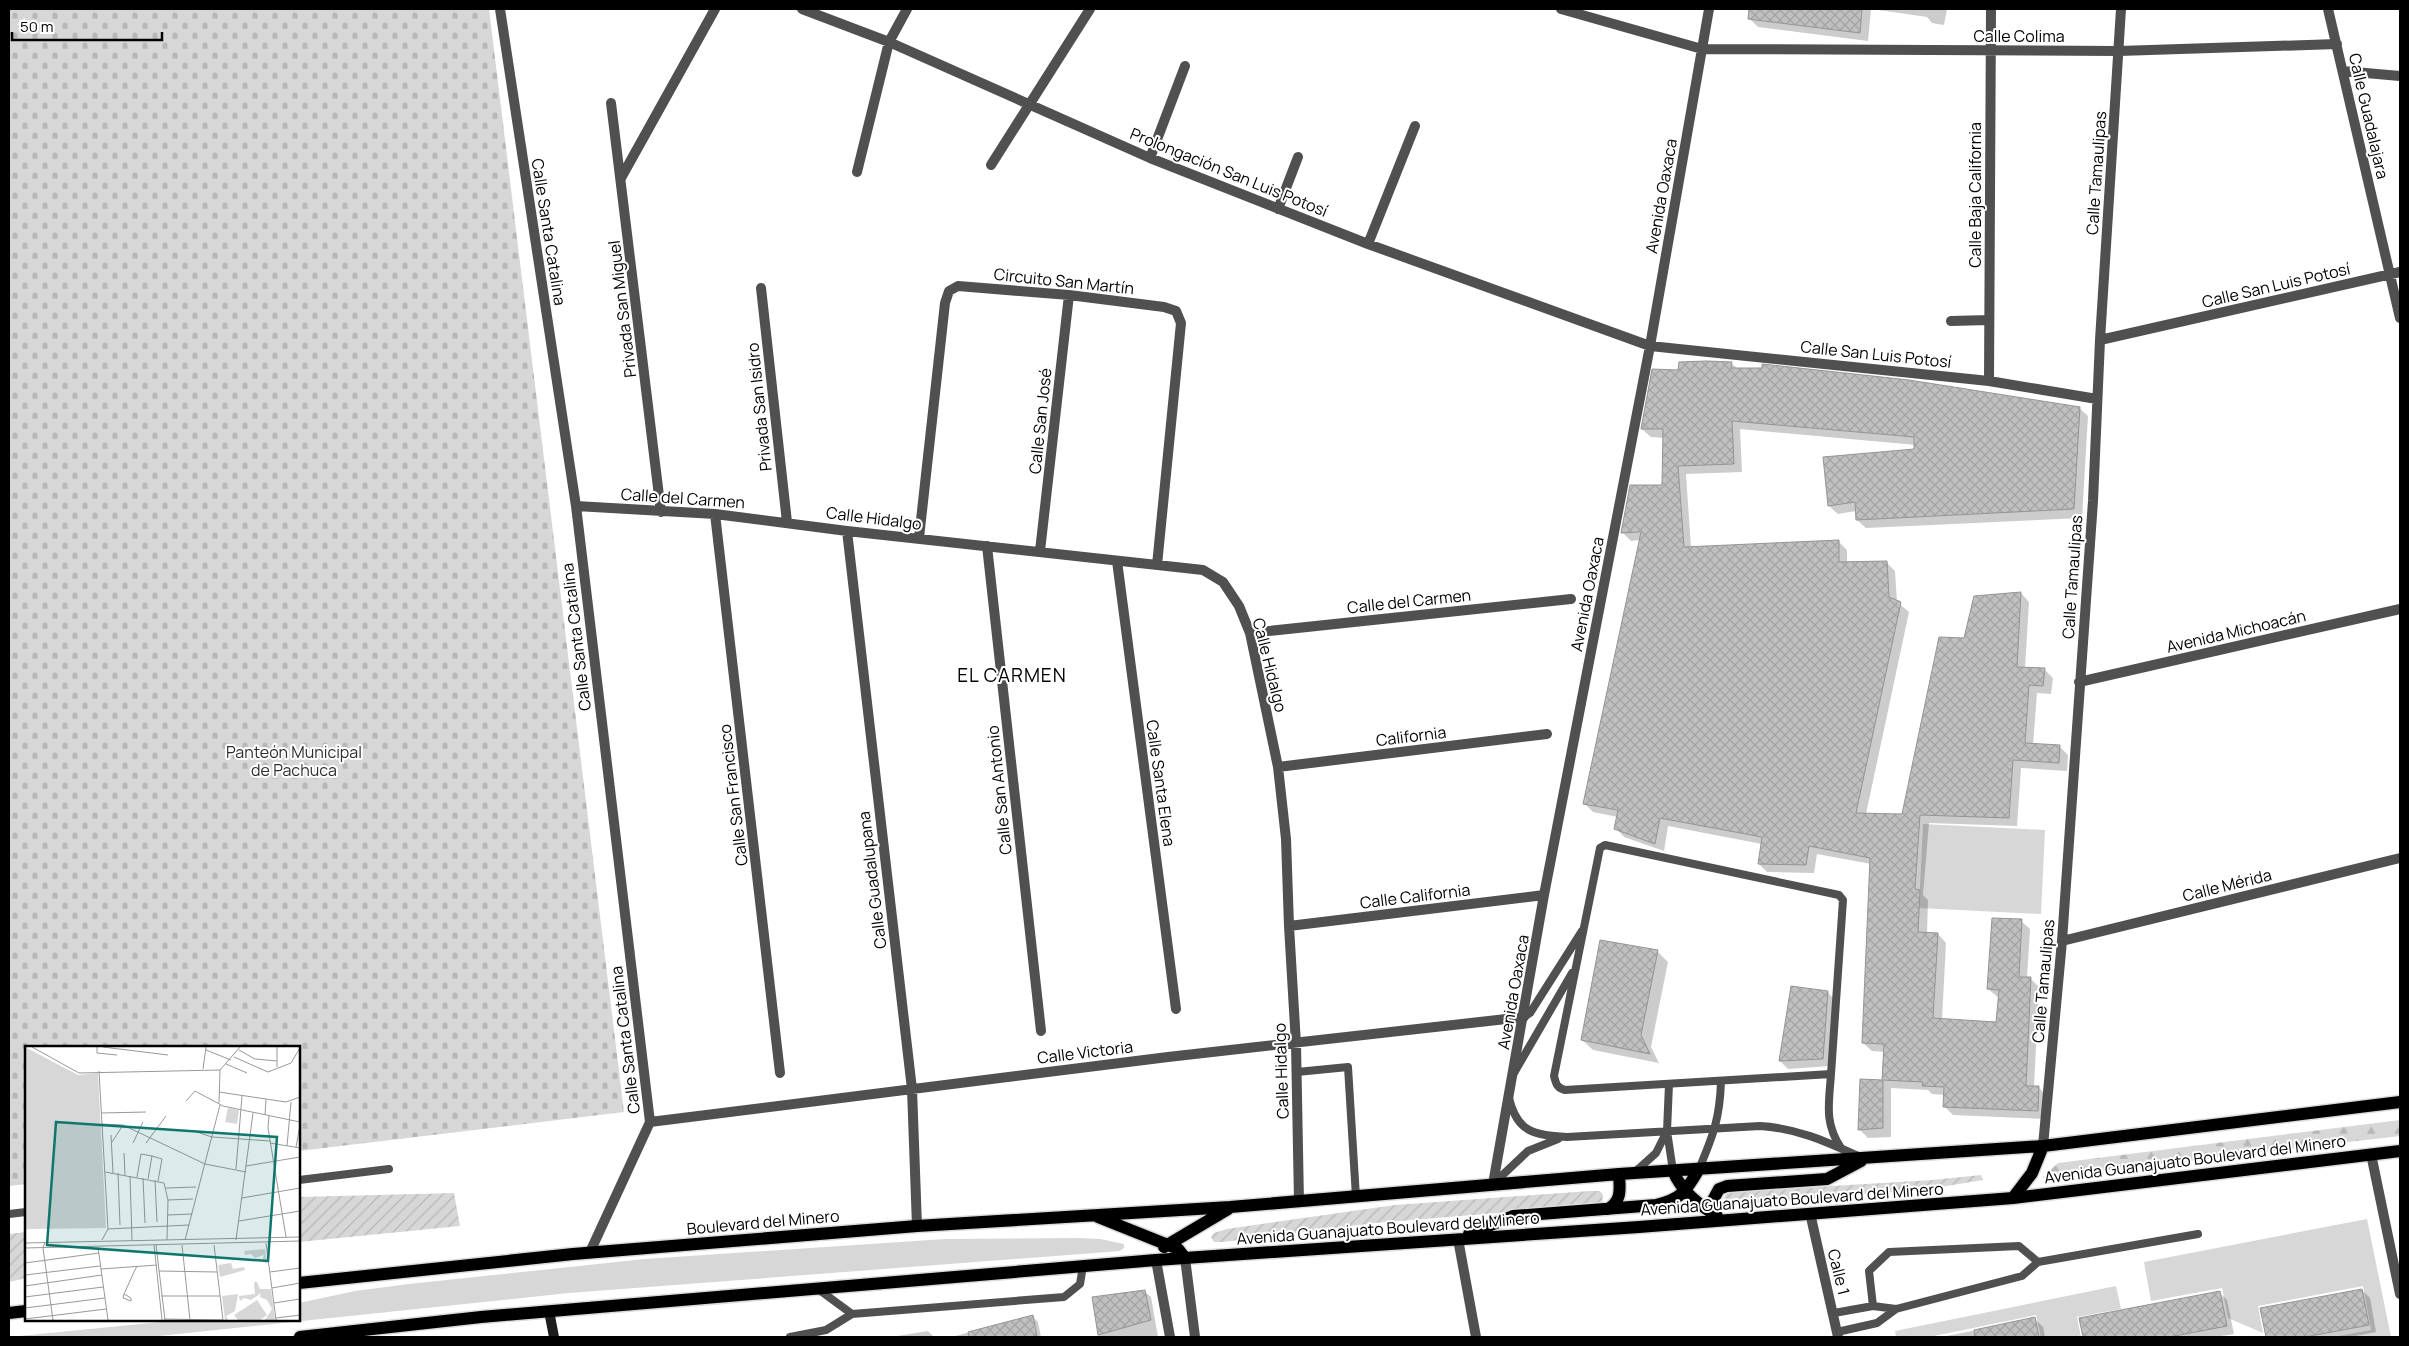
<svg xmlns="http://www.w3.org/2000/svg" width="2409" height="1346" font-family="Manrope,sans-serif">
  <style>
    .green { fill: #d7d7d7 }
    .forest { fill: url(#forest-firs) }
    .cemetery { fill: url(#cemetery-stones) }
    .garden { fill: url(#garden-furrows) }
    .shadow { fill: #0003; fill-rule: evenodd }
    .building { fill: url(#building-cross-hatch); stroke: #949494 }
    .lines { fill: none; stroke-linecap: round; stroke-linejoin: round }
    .primary-casing { stroke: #dbdbdb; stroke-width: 15 }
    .lane { stroke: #505050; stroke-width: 8 }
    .street { stroke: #505050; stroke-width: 10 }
    .secondary { stroke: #1d1d1d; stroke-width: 10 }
    .primary { stroke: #000; stroke-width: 12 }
    .labels { text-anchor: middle; stroke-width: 4; stroke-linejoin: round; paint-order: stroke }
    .street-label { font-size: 16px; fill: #000; stroke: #fff }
    .park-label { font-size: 16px; fill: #2e2e2e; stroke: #fff }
    .quarter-label { font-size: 19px; letter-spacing: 1px; fill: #000; stroke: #fff }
    .inset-road { fill: none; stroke: #999; stroke-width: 1 }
    .view { fill: #0f766e; fill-opacity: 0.15; stroke: #0f766e; stroke-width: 2.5 }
    .inset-edge { fill: none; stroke: #000; stroke-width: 2.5 }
  </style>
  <defs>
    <pattern id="forest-firs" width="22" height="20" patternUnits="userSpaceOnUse" patternTransform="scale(1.25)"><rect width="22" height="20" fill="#d7d7d7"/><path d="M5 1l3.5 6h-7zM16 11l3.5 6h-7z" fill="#b7b7b7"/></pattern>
    <pattern id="cemetery-stones" width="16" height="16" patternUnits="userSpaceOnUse" patternTransform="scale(1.25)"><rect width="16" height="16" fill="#d7d7d7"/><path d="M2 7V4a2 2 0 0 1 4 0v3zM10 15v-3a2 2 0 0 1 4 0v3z" fill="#b7b7b7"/></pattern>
    <pattern id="garden-furrows" width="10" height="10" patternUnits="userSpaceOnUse" patternTransform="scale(1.25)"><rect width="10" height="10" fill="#d7d7d7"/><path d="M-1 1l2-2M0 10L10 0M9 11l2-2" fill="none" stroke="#b7b7b7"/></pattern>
    <pattern id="building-cross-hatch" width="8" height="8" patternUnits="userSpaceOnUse" patternTransform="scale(1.25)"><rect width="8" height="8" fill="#c0c0c0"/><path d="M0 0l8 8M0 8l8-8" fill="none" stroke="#a3a3a3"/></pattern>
  </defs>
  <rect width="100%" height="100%" fill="#fff"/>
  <path class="green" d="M1923,824L2045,830L2041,914L1919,908Z
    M2367,1219L2391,1337H2333L2371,1330L2363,1286L2258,1306L2263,1333L2228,1318L2222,1288L2151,1301L2144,1262Z
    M1078,1238L1100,1239L1124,1244V1248L1120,1251L569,1293L150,1337H9L181,1320H299V1303L355,1291L409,1284L645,1259L945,1239Z
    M2116,1286L2121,1309L2077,1317L2081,1337H2041L2036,1315L1929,1337H1896L1895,1331Z"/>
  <path class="forest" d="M2400,1120V1136L2042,1178L2058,1163Z"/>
  <path class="cemetery" d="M9,9H489L624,1112L299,1151V1047H26V1184L9,1186Z"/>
  <path class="garden" d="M1981,1175L1983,1180L1928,1189L1728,1205L1724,1199L1726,1194L1730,1192L1932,1180Z
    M1590,1191H1600L1603,1195L1602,1202L1597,1205L1375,1223L1223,1242H1214L1211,1237L1214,1233L1227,1229L1395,1205Z
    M454,1193L460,1226L299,1242V1197Z
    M26,1232V1278L9,1282V1234Z"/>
  <path class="shadow" d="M1751,9H1871L1868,41L1758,27L1749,18Z
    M1872,9H1947L1944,25L1932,23L1927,17Z
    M1731,363L1738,369L2079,408L2088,416L2082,518L1866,528L1857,520L1856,511L1838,514L1829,506L1916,450V445L1740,429L1742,472L1686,474L1691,548L1838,541L1847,550V563H1887L1895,571L1897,602L1909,612L1866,814L1903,815L1965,639L2021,593L2029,602L2025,668L2044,669L2053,678L2051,694L2037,693L2033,745L2059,746L2068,755L2067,771L2021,768L2017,826L1929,823L1923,895L1928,900L1927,934H1938L1946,943L1942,1020L1997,1023L1999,998L1988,989L2021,921L2030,929L2027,978L2031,979L2039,987L2034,1087L2039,1088L2047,1096L2046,1119L1953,1115L1944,1106L1945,1095L1932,1094L1928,1090L1891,1088V1137L1868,1138L1859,1129L1861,1080L1883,1081L1885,1052L1872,1051L1863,1043L1871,864L1817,854L1814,873L1767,872L1759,864L1762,844L1668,826L1664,851L1624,837L1616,828L1618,817L1593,812L1584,803L1640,540L1631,541L1622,532L1663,486L1664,438L1651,437L1642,429L1679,371ZM1631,531L1647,533H1631Z
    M1657,951L1668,962L1651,1047L1659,1063L1593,1050L1582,1040Z
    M1792,987L1827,992L1835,1000L1830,1066L1788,1069L1780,1061Z
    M2362,1290L2370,1298L2376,1332L2350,1337H2267L2262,1309Z
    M1145,1292L1151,1297L1158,1337H1093L1100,1335L1093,1298Z
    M2220,1293L2227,1300L2234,1334L2215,1337H2084L2081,1319Z
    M1032,1316L1038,1322L1041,1337H951Z
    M2035,1319L2043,1327L2045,1337H1941Z
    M928,1331L934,1337H891Z"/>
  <path class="building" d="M1749,9H1862L1860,33L1748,19Z
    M1707,361L1732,362L1731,368H1762V364L1909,380L2080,407L2074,509L1856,520L1855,502L1828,506L1823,457L1914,449V437L1732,421L1734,464L1678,466L1684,547L1839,540V562L1887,561L1889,597L1901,602L1856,813L1902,814L1939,637L1964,638L1974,596L2021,592L2017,667L2045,668L2043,686L2029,685L2025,743L2060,745L2059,763L2013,760L2009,818L1920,815L1915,889L1920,890L1918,932L1938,933L1933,1018L1996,1022L1999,990L1987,989L1992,918L2022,919L2019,977H2031L2026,1086H2039L2038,1111L1943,1107L1944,1087L1922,1086L1923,1082L1883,1080V1128L1858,1130L1860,1079L1882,1080L1884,1044L1862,1043L1870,858L1809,846L1806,865L1758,864L1762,837L1660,818L1655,844L1614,829L1618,810L1583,804L1641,532L1621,533L1630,485H1662L1663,429H1641L1652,369L1678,370L1679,362Z
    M1600,940L1658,950L1641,1035L1650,1054L1581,1040Z
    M1791,986L1828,991L1823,1059L1779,1061Z
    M2362,1289L2369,1325L2305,1337H2266L2260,1308Z
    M1145,1290L1151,1320L1098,1335L1092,1297Z
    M2220,1291L2227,1326L2169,1337H2083L2079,1318Z
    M1033,1315L1037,1337H969L968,1332Z
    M2035,1317L2039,1337H1975L1974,1330Z"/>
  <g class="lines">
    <g class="primary-casing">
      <path id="primary" d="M1673,1171C1682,1192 1698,1204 1717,1216
        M2013,1198L2032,1173L2043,1146
        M1608,1209C1622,1201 1620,1189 1619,1174
        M1711,1213L1712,1202L1719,1189L1727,1186L1827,1179L1861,1161
        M1098,1217L1178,1249L1185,1258
        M1469,1234L1513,1216L1656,1205C1682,1199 1686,1191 1699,1169
        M1164,1247L1228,1209
        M299,1283L573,1254L917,1226L1230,1207L1619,1174L2043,1146L2400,1102
        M9,1313L26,1311
        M300,1337L481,1317L1156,1260L1639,1227L2013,1198L2400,1151"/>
    </g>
    <path class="lane" d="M1605,845L1839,895L1843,900L1831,1074L1565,1090C1557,1088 1556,1084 1554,1076L1600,848Z
      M1524,1017L1530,1013L1582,931
      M1297,1072L1348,1067L1356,1197
      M1514,1073L1572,973
      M1831,1074C1829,1103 1824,1123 1841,1148
      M1669,1084L1667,1131L1673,1171
      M1509,1098C1517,1133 1535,1135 1567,1137L1760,1126C1796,1128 1825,1141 1858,1156
      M1699,1169C1713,1136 1720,1118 1721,1081
      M1635,1172L1656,1153L1666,1133
      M299,1180L389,1169
      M1493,1184L1528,1151L1558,1139
      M9,1214L26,1212
      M2038,1262L2198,1234
      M818,1289L852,1314L1064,1297L1080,1284L1083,1266
      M1834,1313L1873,1306L1896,1309L2022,1276L2038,1262L2019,1246L1889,1252L1869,1271L1873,1306
      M1837,1332L1877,1323L1896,1309
      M790,1337L826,1330L852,1314"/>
    <path class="street" d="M500,9L576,506L650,1122L590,1252
      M802,9L889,42L1150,158L1368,244L1650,346L1989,381L2097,399
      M1561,9L1702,49L2119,51L2337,44
      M2328,9L2400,318
      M2343,71L2400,76
      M611,103L661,512
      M1150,158L1185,66
      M991,165L1090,9
      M857,172L889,42L907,9
      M621,178L715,9
      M1278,209L1298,157
      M1368,244L1415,126
      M761,288L787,522
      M1951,321L1989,320
      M2100,340L2400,272
      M1989,381L1991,9
      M576,506L715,514L847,531L1203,570L1223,582L1239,606L1250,633L1278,767L1286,839L1289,926L1296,1044L1299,1202
      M715,514L780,1073
      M847,531L912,1089L917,1226
      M919,538L945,303L949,291L958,286L1069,295L1164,307L1176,311L1181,323L1157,565
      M987,546L1041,1031
      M1040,551L1069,295
      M1117,561L1176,1009
      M1250,633L1571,599
      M2079,682L2400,609
      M1278,767L1547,734
      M1289,926L1544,895
      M2062,941L2400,858
      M650,1122L1168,1057L1524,1017
      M2043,1146L2062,941L2093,501L2100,340L2121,9
      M2371,1154L2400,1294
      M1493,1184L1544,895L1650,346L1709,9
      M1810,1213L1838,1337
      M1458,1239L1476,1337
      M1185,1258L1195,1337
      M1156,1260L1170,1337"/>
    <path class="secondary" d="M549,1311L554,1337"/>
    <use href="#primary" class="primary"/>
  </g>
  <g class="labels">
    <g class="street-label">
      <text x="2019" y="42">Calle Colima</text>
      <text transform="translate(2369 116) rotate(77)" y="6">Calle Guadalajara</text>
      <text transform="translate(1229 172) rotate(22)" y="6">Prolongación San Luis Potosí</text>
      <text transform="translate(2096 173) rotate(-86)" y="6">Calle Tamaulipas</text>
      <text transform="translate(1975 195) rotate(-90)" y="6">Calle Baja California</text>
      <text transform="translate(1661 196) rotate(-80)" y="6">Avenida Oaxaca</text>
      <text transform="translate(549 232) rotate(81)" y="6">Calle Santa Catalina</text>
      <text transform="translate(1064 281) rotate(6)" y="6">Circuito San Martín</text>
      <text transform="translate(2276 285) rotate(-13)" y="6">Calle San Luis Potosí</text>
      <text transform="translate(622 309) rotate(-97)" y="6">Privada San Miguel</text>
      <text transform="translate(1876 354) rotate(6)" y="6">Calle San Luis Potosí</text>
      <text transform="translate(759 407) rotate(-96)" y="6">Privada San Isidro</text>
      <text transform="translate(1040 421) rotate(-84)" y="6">Calle San José</text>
      <text transform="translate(683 498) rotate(4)" y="6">Calle del Carmen</text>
      <text transform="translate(874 518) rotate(7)" y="6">Calle Hidalgo</text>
      <text transform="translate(2072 577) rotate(-86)" y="6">Calle Tamaulipas</text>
      <text transform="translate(1587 594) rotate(-79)" y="6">Avenida Oaxaca</text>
      <text transform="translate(1409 601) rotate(-6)" y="6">Calle del Carmen</text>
      <text transform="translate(2236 631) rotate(-13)" y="6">Avenida Michoacán</text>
      <text transform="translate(576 637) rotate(-97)" y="6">Calle Santa Catalina</text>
      <text transform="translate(1270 665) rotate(76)" y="6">Calle Hidalgo</text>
      <text transform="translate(1411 736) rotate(-7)" y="6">California</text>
      <text transform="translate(1161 783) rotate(82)" y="6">Calle Santa Elena</text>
      <text transform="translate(999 790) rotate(-96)" y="6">Calle San Antonio</text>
      <text transform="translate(733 795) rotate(-97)" y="6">Calle San Francisco</text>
      <text transform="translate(872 880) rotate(-97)" y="6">Calle Guadalupana</text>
      <text transform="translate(2227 885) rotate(-14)" y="6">Calle Mérida</text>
      <text transform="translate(1415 896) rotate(-7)" y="6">Calle California</text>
      <text transform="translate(2043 981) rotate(-85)" y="6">Calle Tamaulipas</text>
      <text transform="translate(1513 992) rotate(-80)" y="6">Avenida Oaxaca</text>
      <text transform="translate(625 1040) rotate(-97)" y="6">Calle Santa Catalina</text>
      <text transform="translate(1085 1052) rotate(-7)" y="6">Calle Victoria</text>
      <text transform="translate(1281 1071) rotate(-92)" y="6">Calle Hidalgo</text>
      <text transform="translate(2195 1159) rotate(-7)" y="6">Avenida Guanajuato Boulevard del Minero</text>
      <text transform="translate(1792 1199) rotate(-4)" y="6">Avenida Guanajuato Boulevard del Minero</text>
      <text transform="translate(763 1222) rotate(-5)" y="6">Boulevard del Minero</text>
      <text transform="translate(1388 1228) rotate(-4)" y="6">Avenida Guanajuato Boulevard del Minero</text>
      <text transform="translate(1839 1272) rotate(76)" y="6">Calle 1</text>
    </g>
    <g class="park-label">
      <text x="294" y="758">Panteón Municipal<tspan x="294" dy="18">de Pachuca</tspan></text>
    </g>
    <g class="quarter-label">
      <text x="1012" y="682">EL CARMEN</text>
    </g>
  </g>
  <g transform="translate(25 1046)">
    <rect width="275" height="275" fill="#fff"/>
    <path d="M203,62L214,64L212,78L200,76ZM240,203L242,217L237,216L239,209L230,212L226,208L220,209L219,205ZM206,217L208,223L219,221L220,224L195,231L193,219ZM229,236H232L235,243H246L250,274H240L247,263L242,254L235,251L236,247L226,254L219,252L215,255L214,250L230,248ZM213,248L210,265L201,270L203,274H200L197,250ZM232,254L242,269L235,274H213L209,269Z" fill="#d7d7d7"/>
    <path d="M0,1L53,29L73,27L81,182L2,183L0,186Z" fill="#d7d7d7"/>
    <path class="inset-road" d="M7,1L54,27L195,24M72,1V7L92,9M78,1L143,9M181,4L206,14M214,4L230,13L252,15M209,11L243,26L266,17L275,2M201,18L222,27M252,21V1M178,23L181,1M195,24L215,1M74,25L83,183L77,194M194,46L261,56L275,51M161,55L170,45L198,60L275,76M194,57L195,24M76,67L121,66M240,69L241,53M244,70L243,82L261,191M76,78L98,79L180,118L221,126M169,85L187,91L245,95M86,89L88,127M87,96L98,79M108,97L118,76M121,97L141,70M245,97L275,102M262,100L266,56M271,101L275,79M99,107L100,129M221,120L275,111M211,123L217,50M80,126L139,137L143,154L142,194M93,127L95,179M105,130L107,194M112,131L116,108L127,110L137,113L133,135M118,132L120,177M123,133L127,110M130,134L132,176M141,142L171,141M217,152L275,142M143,154L168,153M143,169L167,168M214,175L275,165M83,183L164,179M160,194L195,59M211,194L228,67M20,196L18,202L28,274M0,197L275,191M241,197L251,274M129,199L137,274M131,199L140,274M157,199L165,274M189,199L198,274M73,201L83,274M0,202L275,195M0,217L74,207M76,223L132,219M134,225L192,226M245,226L275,222M0,229L75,220M0,240L77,229M247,242L275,237M99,248L106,252V255L98,252L99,248L109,226L112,220M136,250H195M0,251L78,241M249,257L275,253M0,262L80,252M251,272L275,269M0,273L81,263M139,273L198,274"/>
    <path class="view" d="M31,76L252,91L243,215L22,199Z"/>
    <rect width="275" height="275" class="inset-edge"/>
  </g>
  <rect width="2409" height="1346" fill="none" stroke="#000000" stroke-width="20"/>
  <path d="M12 32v8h150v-8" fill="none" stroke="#000000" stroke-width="2.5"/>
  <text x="20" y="32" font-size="15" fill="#000000" stroke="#ffffff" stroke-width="4" paint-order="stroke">50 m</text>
</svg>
